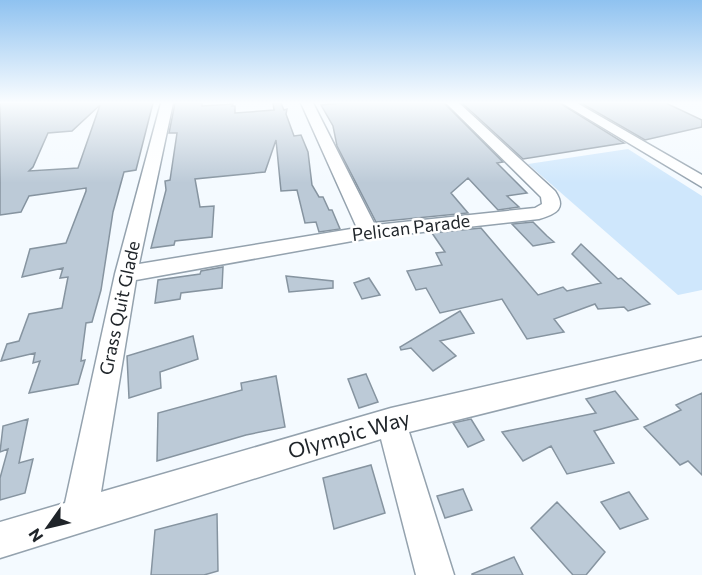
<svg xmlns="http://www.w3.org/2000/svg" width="702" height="575" font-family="Commissioner,sans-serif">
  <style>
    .green { fill: #cfe7fc }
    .building { fill: #bccad7; stroke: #8694a0; stroke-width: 1.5; fill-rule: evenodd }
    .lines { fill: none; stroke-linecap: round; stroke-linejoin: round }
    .minor-casing { stroke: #94a2ae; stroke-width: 3 }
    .minor { fill: #fff; fill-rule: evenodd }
    .labels { text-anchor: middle; stroke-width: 5; stroke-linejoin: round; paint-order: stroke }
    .street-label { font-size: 18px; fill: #1f2429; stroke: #fff }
    .near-street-label { font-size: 21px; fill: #1f2429; stroke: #fff }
  </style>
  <rect width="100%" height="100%" fill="#f4faff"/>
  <path class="green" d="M628,149L702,196V290L678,295L528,164Z"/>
  <path class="building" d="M0,103H153L136,170L124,172L113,212L101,290L92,322L86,323L81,361L85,360L78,384L29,393L40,361L33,363L35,353L1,361L7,344L19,341L29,314L62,308L68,277L60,278L63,268L22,277L30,249L66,243L86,191V188L29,196L21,212L0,215ZM100,105L78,168L29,171L33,167L48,133L72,131Z
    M175,103H202V106L233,104L232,106H235V113L274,110L273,103H281L284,110L287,109L286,114L294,136L301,135L308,152L312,185L319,197H323L329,210H332L340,229L319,232L316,222L305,223L297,190L281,191L276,140L265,172L195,179L200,207L214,206L212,237L175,241L174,245L151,248L166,190L165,181L170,180L177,133H169Z
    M343,103H444L503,162L497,163L527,193L507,196L519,207L498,210L468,178L451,193L468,213L376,222L337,146L333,126L321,105Z
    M462,103H560L624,143L523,159Z
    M581,103H666L702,120V127L645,140Z
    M533,222L547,236L554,242L533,246L512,224Z
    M481,228L538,295L563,287L567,291L601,283L572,254L581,244L618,279L621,278L650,304L628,311L624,307L598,309L595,304L554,319L564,332L527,339L502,299L440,313L426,288L416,290L407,271L442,265L436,253L445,252L432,233Z
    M223,267L222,288L181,293L180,299L155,303L158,280L200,274L201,271Z
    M286,276L333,281V288L289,292Z
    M369,278L380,295L362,299L354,283Z
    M460,311L474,333L440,341L456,356L433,371L411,348L401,350L400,347Z
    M193,336L198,359L160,372L161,388L129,398L127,356Z
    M366,374L378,402L359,408L348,379Z
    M276,376L285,427L246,435L157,461L158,413L242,390L241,383Z
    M615,391L638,419L594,431L614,463L567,474L551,446L523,461L502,432L596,413L586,399Z
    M702,393V475L688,461L680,465L644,427L681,410L676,405Z
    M28,419L19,463L33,459L25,493L0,500V478L8,449L0,452L3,426Z
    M471,419L484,440L468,447L453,423Z
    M371,465L385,513L334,529L323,478Z
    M463,489L472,510L445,518L437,496Z
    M629,492L648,519L620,529L601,502Z
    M557,502L605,552L586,575H573L531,528Z
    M217,514L218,571L204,575H151L155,530Z
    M514,557L523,575H472V574Z"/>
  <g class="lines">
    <g class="minor-casing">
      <path id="minor" d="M161,103H173L139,264L357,228L301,103H313L375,225L535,208L542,204L541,197L446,103H459L555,191C567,209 556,214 539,219L369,238L136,280L101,492L391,408L702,337V359L409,432L454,575H416L381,439L0,558V522L65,503L115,274Z
        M562,103H577L702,175V187Z"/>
    </g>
    <use href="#minor" class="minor"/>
  </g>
  <linearGradient id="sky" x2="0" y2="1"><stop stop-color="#8fc2f0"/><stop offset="0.56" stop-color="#fafdff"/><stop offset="1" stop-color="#fafdff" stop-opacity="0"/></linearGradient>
  <rect width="702" height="183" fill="url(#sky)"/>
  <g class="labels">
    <g class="street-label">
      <text transform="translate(411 228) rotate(-7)" y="6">Pelican Parade</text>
      <text transform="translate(120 308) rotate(-78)" y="6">Grass Quit Glade</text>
    </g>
    <g class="near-street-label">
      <text transform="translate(349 435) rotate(-16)" y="7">Olympic Way</text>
    </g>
  </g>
  <g transform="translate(48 527) rotate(236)" stroke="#ffffff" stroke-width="4.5" paint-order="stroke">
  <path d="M0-4.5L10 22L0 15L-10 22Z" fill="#1f2429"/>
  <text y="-9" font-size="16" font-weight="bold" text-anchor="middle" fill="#1f2429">N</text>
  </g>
</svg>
